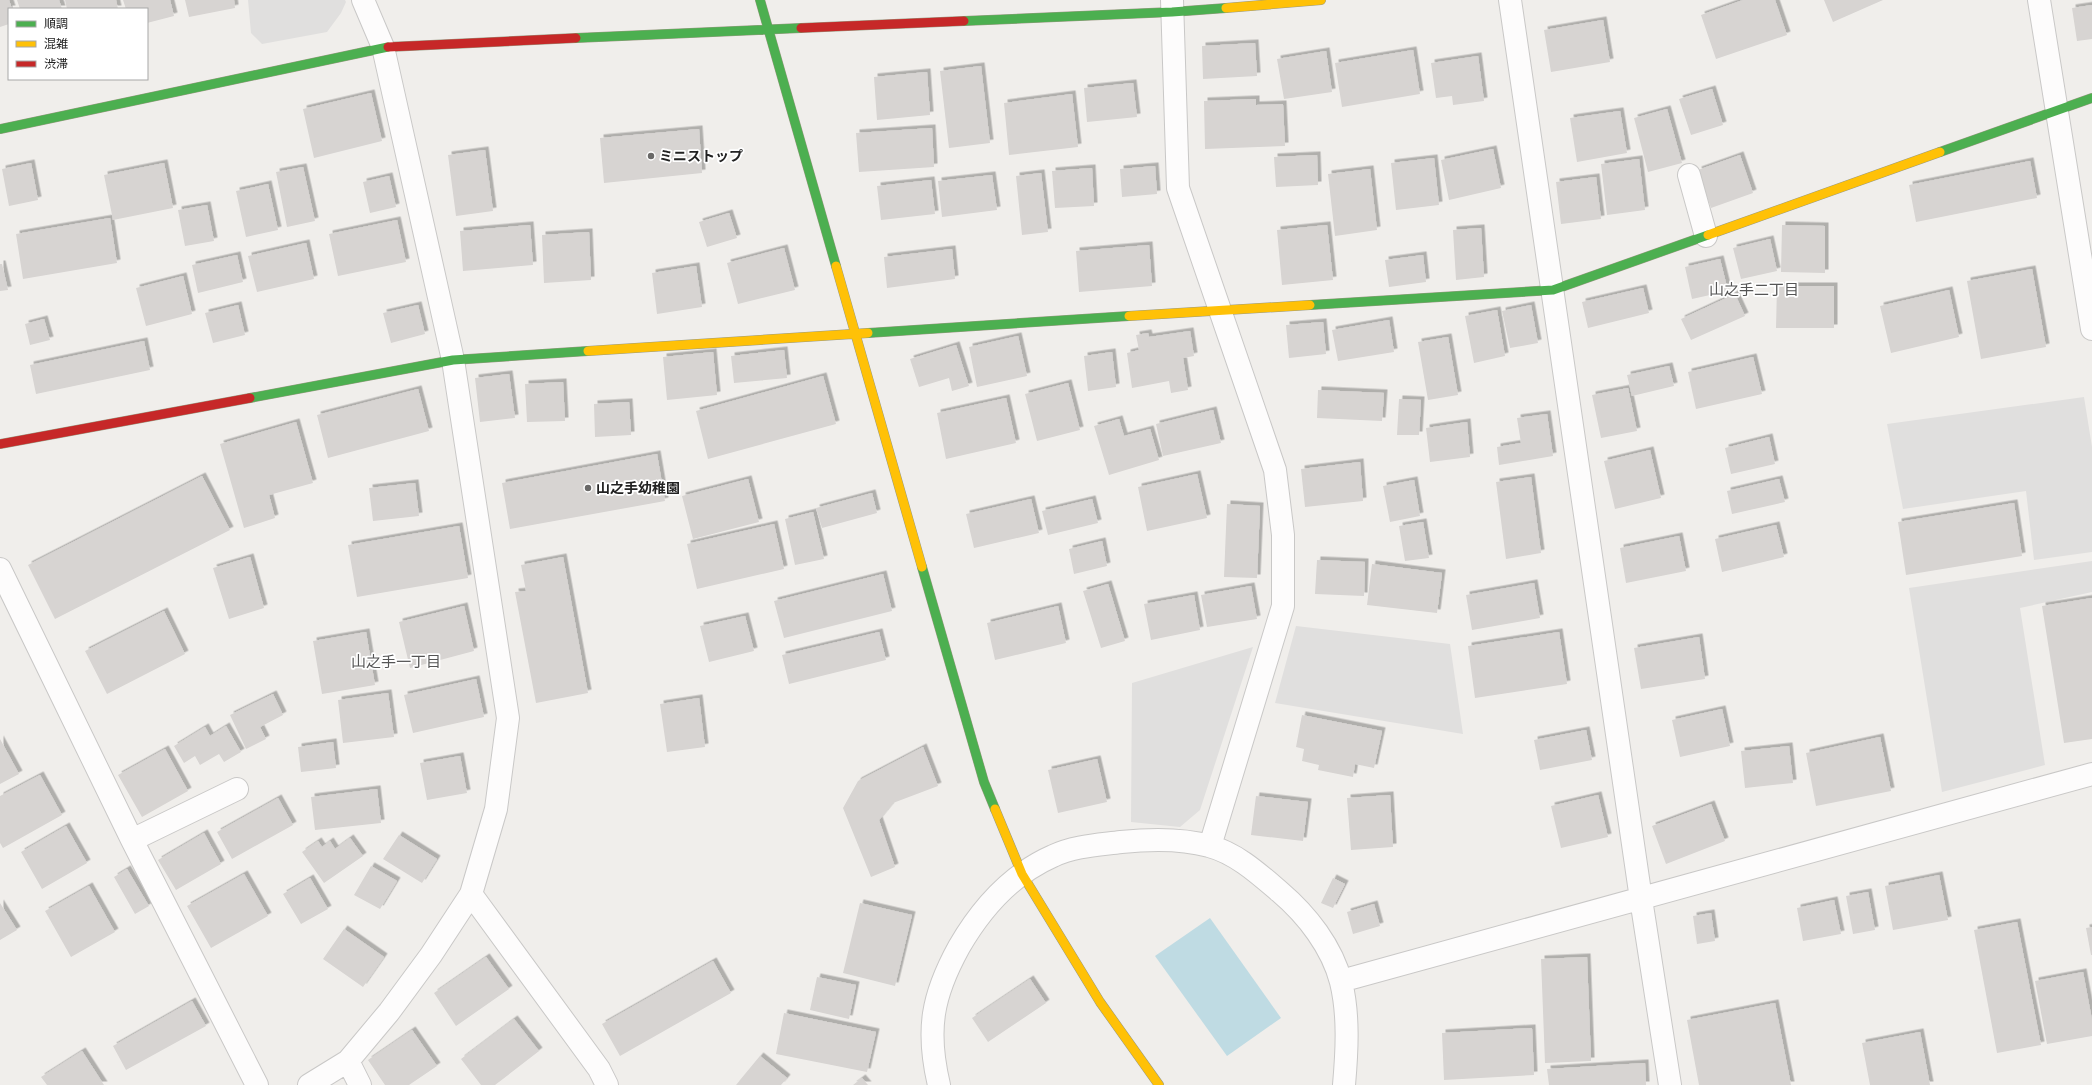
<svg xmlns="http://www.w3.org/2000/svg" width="2092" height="1085" font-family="Inter,'Noto Sans JP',sans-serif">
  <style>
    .parking { fill: #e0dfde }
    .water { fill: #bfdbe3 }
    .building { fill: #d7d4d2; filter: url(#shadow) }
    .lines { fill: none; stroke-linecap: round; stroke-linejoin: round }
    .street-casing { stroke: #c9c8c7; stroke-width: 24 }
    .fast-casing { stroke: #999a82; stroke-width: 10 }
    .slow-casing { stroke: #999a82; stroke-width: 10 }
    .jam-casing { stroke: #999a82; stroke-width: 10 }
    .street { stroke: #fdfcfc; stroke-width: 22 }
    .fast { stroke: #4caf50; stroke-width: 9 }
    .slow { stroke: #ffc107; stroke-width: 9 }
    .jam { stroke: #c62828; stroke-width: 9 }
    .poi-dot { fill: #6a6968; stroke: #fff; stroke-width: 1.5 }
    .labels { text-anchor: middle; stroke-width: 3.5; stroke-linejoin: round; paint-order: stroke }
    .poi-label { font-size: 14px; font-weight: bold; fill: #222; stroke: #fff; text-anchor: start }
    .neighbourhood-label { font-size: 15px; fill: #555; stroke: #fff }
  </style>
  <defs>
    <filter id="shadow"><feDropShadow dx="3.5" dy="-3.5" stdDeviation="0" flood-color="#0004"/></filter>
  </defs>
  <rect width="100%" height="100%" fill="#f0eeeb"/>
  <path class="parking" d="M248,0H345L346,2L341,13L327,32L262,44L251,33Z
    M2084,397L2092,447V552L2034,560L2026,491L1903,509L1887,424Z
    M2092,561V592L2020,608L2045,765L1942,792L1909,588Z
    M1296,626L1450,644L1463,734L1275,703Z
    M1253,647L1200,810L1180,827L1131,822L1132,683Z"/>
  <path class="water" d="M1210,918L1281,1018L1227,1056L1155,956Z"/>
  <path class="building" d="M0,0H9L12,9H9V24L0,27Z
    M17,0H59L62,9H20Z
    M65,0H116L118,9H67Z
    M123,0H170L174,16L147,23V9H126Z
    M185,0H234L235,8L189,17Z
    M1743,0H1775L1787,35L1716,59L1701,15Z
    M1824,0H1883L1833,22Z
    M2092,5V39L2077,41L2072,8Z
    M1603,20L1610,62L1551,72L1544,30Z
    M1255,43L1257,76L1203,79L1202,46Z
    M1413,50L1420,94L1342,107L1335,63Z
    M1326,51L1332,92L1284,99L1277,59Z
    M1478,56L1484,101L1453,105L1452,96L1436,98L1431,63Z
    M981,66L990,143L949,148L940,71Z
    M927,72L930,115L877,120L874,77Z
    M1133,83L1137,117L1087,122L1084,88Z
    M1712,89L1723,125L1691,135L1679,99Z
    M371,93L382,141L314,158L303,109Z
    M1072,94L1078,147L1009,155L1004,103Z
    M1256,99V105L1283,104L1285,146L1205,149L1204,101Z
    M1667,109L1682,163L1648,172L1634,118Z
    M1620,111L1627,153L1577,162L1570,118Z
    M932,128L934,167L859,172L856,133Z
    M699,129L702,173L604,183L600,138Z
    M1493,149L1501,188L1449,200L1441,160Z
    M485,150L493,211L456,216L448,155Z
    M1317,155L1318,185L1276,187L1274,157Z
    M1740,155L1753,193L1711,208L1698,170Z
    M1434,158L1439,205L1396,210L1391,163Z
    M1639,159L1645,210L1607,215L1601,164Z
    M2030,161L2037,198L1916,222L1909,185Z
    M31,163L38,200L9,206L2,169Z
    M164,163L173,208L113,220L104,175Z
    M1155,166L1157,194L1122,197L1120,169Z
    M303,167L315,221L287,227L276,172Z
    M1092,168L1094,206L1055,208L1052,171Z
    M1370,169L1377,230L1335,236L1328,174Z
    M1041,173L1048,232L1022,235L1016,176Z
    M992,175L997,210L942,217L938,181Z
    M389,176L396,207L370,213L363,182Z
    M1596,177L1601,219L1561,224L1556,182Z
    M931,180L935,214L881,220L877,186Z
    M268,184L278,230L246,237L236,191Z
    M207,205L214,241L185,246L178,210Z
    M729,213L737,238L707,247L699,222Z
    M110,218L117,263L23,279L16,234Z
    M397,220L406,262L338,276L329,234Z
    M530,225L533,265L463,271L460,231Z
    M1327,225L1333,280L1282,285L1277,230Z
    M1782,225L1825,226V273L1781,272Z
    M1481,228L1484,277L1456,280L1453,230Z
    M589,232L591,280L544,283L542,235Z
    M1770,239L1777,271L1741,279L1733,248Z
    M306,243L314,279L257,292L248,256Z
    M1149,245L1152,286L1079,292L1076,251Z
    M784,248L795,290L738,304L727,263Z
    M952,249L955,279L887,288L884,257Z
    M237,255L243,282L198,293L192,265Z
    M1423,255L1426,282L1389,287L1385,260Z
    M1720,259L1728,291L1692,299L1685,267Z
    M0,264H2L8,290L0,291Z
    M696,266L702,307L657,314L652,273Z
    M2032,269L2046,347L1981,359L1967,281Z
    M183,276L192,314L146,326L136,288Z
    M1777,286H1834V328H1776Z
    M1643,288L1649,313L1588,328L1582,302Z
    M1949,290L1959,337L1891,353L1880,306Z
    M1735,294L1745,316L1691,340L1681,319Z
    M238,305L245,335L213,343L205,313Z
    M418,305L425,334L391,343L383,313Z
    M1531,305L1538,343L1510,348L1502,311Z
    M1497,310L1505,356L1474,363L1465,316Z
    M44,319L50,340L30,345L25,324Z
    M1389,320L1394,352L1338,361L1332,330Z
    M1323,322L1326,354L1289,358L1286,325Z
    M1190,331L1194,356L1183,358L1188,390L1171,393L1169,381L1132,388L1127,353L1139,350L1136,335L1148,333L1149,337Z
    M1018,336L1027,376L977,387L969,347Z
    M1448,337L1458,395L1428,400L1418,342Z
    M144,341L150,370L36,394L30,365Z
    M956,345L969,386L952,391L949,378L919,387L910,359Z
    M784,350L787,378L734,383L731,356Z
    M713,352L717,395L667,400L663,357Z
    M1112,352L1116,387L1088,391L1084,356Z
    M1753,357L1762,394L1696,409L1688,372Z
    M1669,366L1674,386L1632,396L1627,375Z
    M509,374L515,418L480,422L475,378Z
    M823,376L836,424L708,459L696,411Z
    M563,382L565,421L527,422L525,384Z
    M1068,383L1080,430L1037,441L1025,394Z
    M1628,388L1637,431L1601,438L1592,395Z
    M418,389L429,431L328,458L317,415Z
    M1318,390L1384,393L1382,421L1317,418Z
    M1006,398L1016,443L946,459L937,413Z
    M1399,399L1421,400L1419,435H1397Z
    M629,402L631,435L595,437L594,404Z
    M1213,410L1221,443L1163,456L1156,424Z
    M1547,414L1553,456L1499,465L1497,447L1521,443L1517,418Z
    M1119,419L1124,436L1150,429L1159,460L1109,475L1094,426Z
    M296,422L313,483L269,495L275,518L244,528L220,444Z
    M1467,422L1470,457L1430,462L1426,428Z
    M1769,437L1775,464L1731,474L1725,448Z
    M1650,450L1661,498L1615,509L1604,461Z
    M657,454L665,501L510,529L502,483Z
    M1360,462L1363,501L1305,507L1301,469Z
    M1197,474L1207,518L1147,531L1138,487Z
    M202,476L230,530L55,619L28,565Z
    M1531,477L1541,553L1506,559L1496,482Z
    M748,479L759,522L693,539L682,496Z
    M1779,479L1785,502L1732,514L1727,491Z
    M1414,480L1420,516L1390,522L1383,486Z
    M415,483L419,516L373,521L369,488Z
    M872,493L877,513L822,528L816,508Z
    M1031,499L1039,533L974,548L966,514Z
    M1092,499L1098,523L1048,535L1042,511Z
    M2014,503L2022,556L1906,575L1898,522Z
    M1227,504L1260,506L1257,578L1224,577Z
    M813,512L824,559L795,565L785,519Z
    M1423,522L1429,558L1405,561L1399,526Z
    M774,524L784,569L697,589L687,544Z
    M1776,525L1784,557L1722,572L1715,539Z
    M459,526L468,578L357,597L348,545Z
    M1679,536L1686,571L1626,583L1620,548Z
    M1102,541L1107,566L1074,574L1069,549Z
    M250,557L264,608L229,619L213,568Z
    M563,557L588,693L536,703L515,592L526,591L521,565Z
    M1317,560L1365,562L1364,596L1315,594Z
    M1372,564L1442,573L1437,613L1367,605Z
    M883,574L892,611L784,638L774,601Z
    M1534,583L1540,618L1472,630L1466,595Z
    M1108,584L1125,641L1101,648L1083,591Z
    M1251,586L1257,619L1207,627L1201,595Z
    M1194,595L1200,630L1151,640L1144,604Z
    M2092,598V739L2064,743L2042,606Z
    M464,606L474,651L410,668L399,622Z
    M1058,606L1066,643L995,660L987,623Z
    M164,611L185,654L107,694L85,651Z
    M745,616L754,651L709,662L700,626Z
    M366,632L375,685L322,694L313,641Z
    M879,632L886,660L789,684L782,655Z
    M1559,632L1567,684L1475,698L1468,646Z
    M1699,637L1705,679L1641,689L1634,648Z
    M476,679L484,717L413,733L404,695Z
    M388,693L394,737L343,743L338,700Z
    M273,694L283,715L260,727L266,739L246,749L230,715Z
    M699,698L705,747L667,752L660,704Z
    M1722,709L1730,746L1680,757L1672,720Z
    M1302,715L1382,731L1374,768L1355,764L1353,777L1318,770L1319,765L1302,761L1304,749L1296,747Z
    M226,726L241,752L224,762L219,754L200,765L195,756L184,763L174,746L205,727L210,736Z
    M1586,730L1592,760L1540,770L1534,740Z
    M1880,737L1891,791L1816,806L1806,753Z
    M0,739L19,774L0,784Z
    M333,742L336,768L301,772L298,747Z
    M1789,746L1793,783L1745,788L1741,751Z
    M923,747L938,786L893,803L879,820L895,867L871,877L843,808L858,781Z
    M165,749L188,791L142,817L118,775Z
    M460,756L467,793L427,800L420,763Z
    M1097,759L1107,802L1058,813L1048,770Z
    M40,775L62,815L3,848L0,843V796Z
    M377,789L381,823L315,830L311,797Z
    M1390,795L1393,847L1351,850L1347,798Z
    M1598,795L1608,837L1561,848L1551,806Z
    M1256,796L1308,802L1303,841L1251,835Z
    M278,798L293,825L232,859L217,832Z
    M1711,804L1725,841L1666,864L1652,826Z
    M66,826L87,863L42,889L21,852Z
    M204,833L221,864L176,890L158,860Z
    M399,835L437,859L422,883L383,859Z
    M350,838L363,856L324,883L302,852L318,841L322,847L330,841L335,849Z
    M371,866L397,881L380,909L354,895Z
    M127,869L149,906L135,914L114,877Z
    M244,874L268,916L211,948L187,906Z
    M1939,875L1948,920L1893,930L1885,886Z
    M310,878L328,909L301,924L283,894Z
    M1333,878L1345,884L1333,908L1321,903Z
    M89,886L115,932L71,957L45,911Z
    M1868,892L1875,930L1853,934L1846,896Z
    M1834,900L1841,934L1803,941L1797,908Z
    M0,903L17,930L0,940Z
    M860,903L912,915L895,986L843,973Z
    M1374,904L1380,926L1353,934L1347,912Z
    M1711,913L1715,941L1697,944L1693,916Z
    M2017,922L2041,1045L1997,1053L1974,930Z
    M2092,927V955H2091L2086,928Z
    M344,929L384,957L363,987L323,959Z
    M486,957L509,989L456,1026L434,993Z
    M1587,957L1591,1061L1545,1063L1541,959Z
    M713,961L731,993L620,1056L602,1024Z
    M2083,972L2092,1020V1036L2047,1044L2035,981Z
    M817,977L856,985L849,1019L810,1010Z
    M1030,979L1046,1003L988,1042L972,1018Z
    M192,1001L206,1026L126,1070L113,1046Z
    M1775,1003L1791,1085H1699L1687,1020Z
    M784,1013L876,1032L867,1072L776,1054Z
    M514,1019L539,1051L495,1085H481L461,1059Z
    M1532,1028L1534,1075L1444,1080L1442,1033Z
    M412,1030L437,1066L409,1085H385L368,1060Z
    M1920,1032L1930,1085H1870L1862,1043Z
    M82,1051L104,1085H47L41,1077Z
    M760,1056L787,1078L781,1085H736Z
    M1645,1063L1646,1085H1549L1547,1069Z
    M862,1078L868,1085H853Z"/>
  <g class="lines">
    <g class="street-casing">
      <path id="street" d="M1172,0L1178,188L1275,470L1283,535V606L1210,846
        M1510,0L1641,899L1670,1085
        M2039,0L2092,329
        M1689,175L1706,236
        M0,569L132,840L257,1085
        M132,840L237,789
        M471,894L599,1069L607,1085
        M1341,981L2092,774
        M348,1061L360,1085
        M309,1085L348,1061L389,1012L431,955L471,894L496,809L508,718L453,360L383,47L363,0
        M939,1085C926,1030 932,996 959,947C981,909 1012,874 1053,856C1074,846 1098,845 1121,842C1150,839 1181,838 1209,846C1236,853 1259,874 1280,892C1307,915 1332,947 1341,982C1349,1015 1347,1051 1344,1085"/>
    </g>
    <g class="fast-casing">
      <path id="fast" d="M760,0L836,266
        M964,21L1172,12L1226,8
        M576,38L801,28
        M0,129L388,47
        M1940,152L2092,98
        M1310,305L1553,290L1708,235
        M868,333L1129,316
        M250,398L453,360L588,351
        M922,567L984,782L995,809"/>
    </g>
    <g class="slow-casing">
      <path id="slow" d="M1226,8L1321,0
        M1708,235L1940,152
        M836,266L922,567
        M1129,316L1310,305
        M588,351L868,333
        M995,809L1022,874L1100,1002L1159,1085"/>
    </g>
    <g class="jam-casing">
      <path id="jam" d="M801,28L964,21
        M388,47L576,38
        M0,444L250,398"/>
    </g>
    <use href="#street" class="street"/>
    <use href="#fast" class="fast"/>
    <use href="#slow" class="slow"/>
    <use href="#jam" class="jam"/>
  </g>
  <g class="poi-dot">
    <circle cx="651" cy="156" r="4"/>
    <circle cx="588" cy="488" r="4"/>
  </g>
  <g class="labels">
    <g class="poi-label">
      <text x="659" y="161">ミニストップ</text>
      <text x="596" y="493">山之手幼稚園</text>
    </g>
    <g class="neighbourhood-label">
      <text x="1754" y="295">山之手二丁目</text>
      <text x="396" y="667">山之手一丁目</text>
    </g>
  </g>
  <rect x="8" y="8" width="140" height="72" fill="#ffffff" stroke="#a7a7a7"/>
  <rect x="16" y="21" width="20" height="6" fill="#4caf50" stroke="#a7a7a7"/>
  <text x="44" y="28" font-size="12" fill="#222222">順調</text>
  <rect x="16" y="41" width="20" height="6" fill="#ffc107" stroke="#a7a7a7"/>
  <text x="44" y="48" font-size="12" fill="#222222">混雑</text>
  <rect x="16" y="61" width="20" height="6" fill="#c62828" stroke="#a7a7a7"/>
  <text x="44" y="68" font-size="12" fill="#222222">渋滞</text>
</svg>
